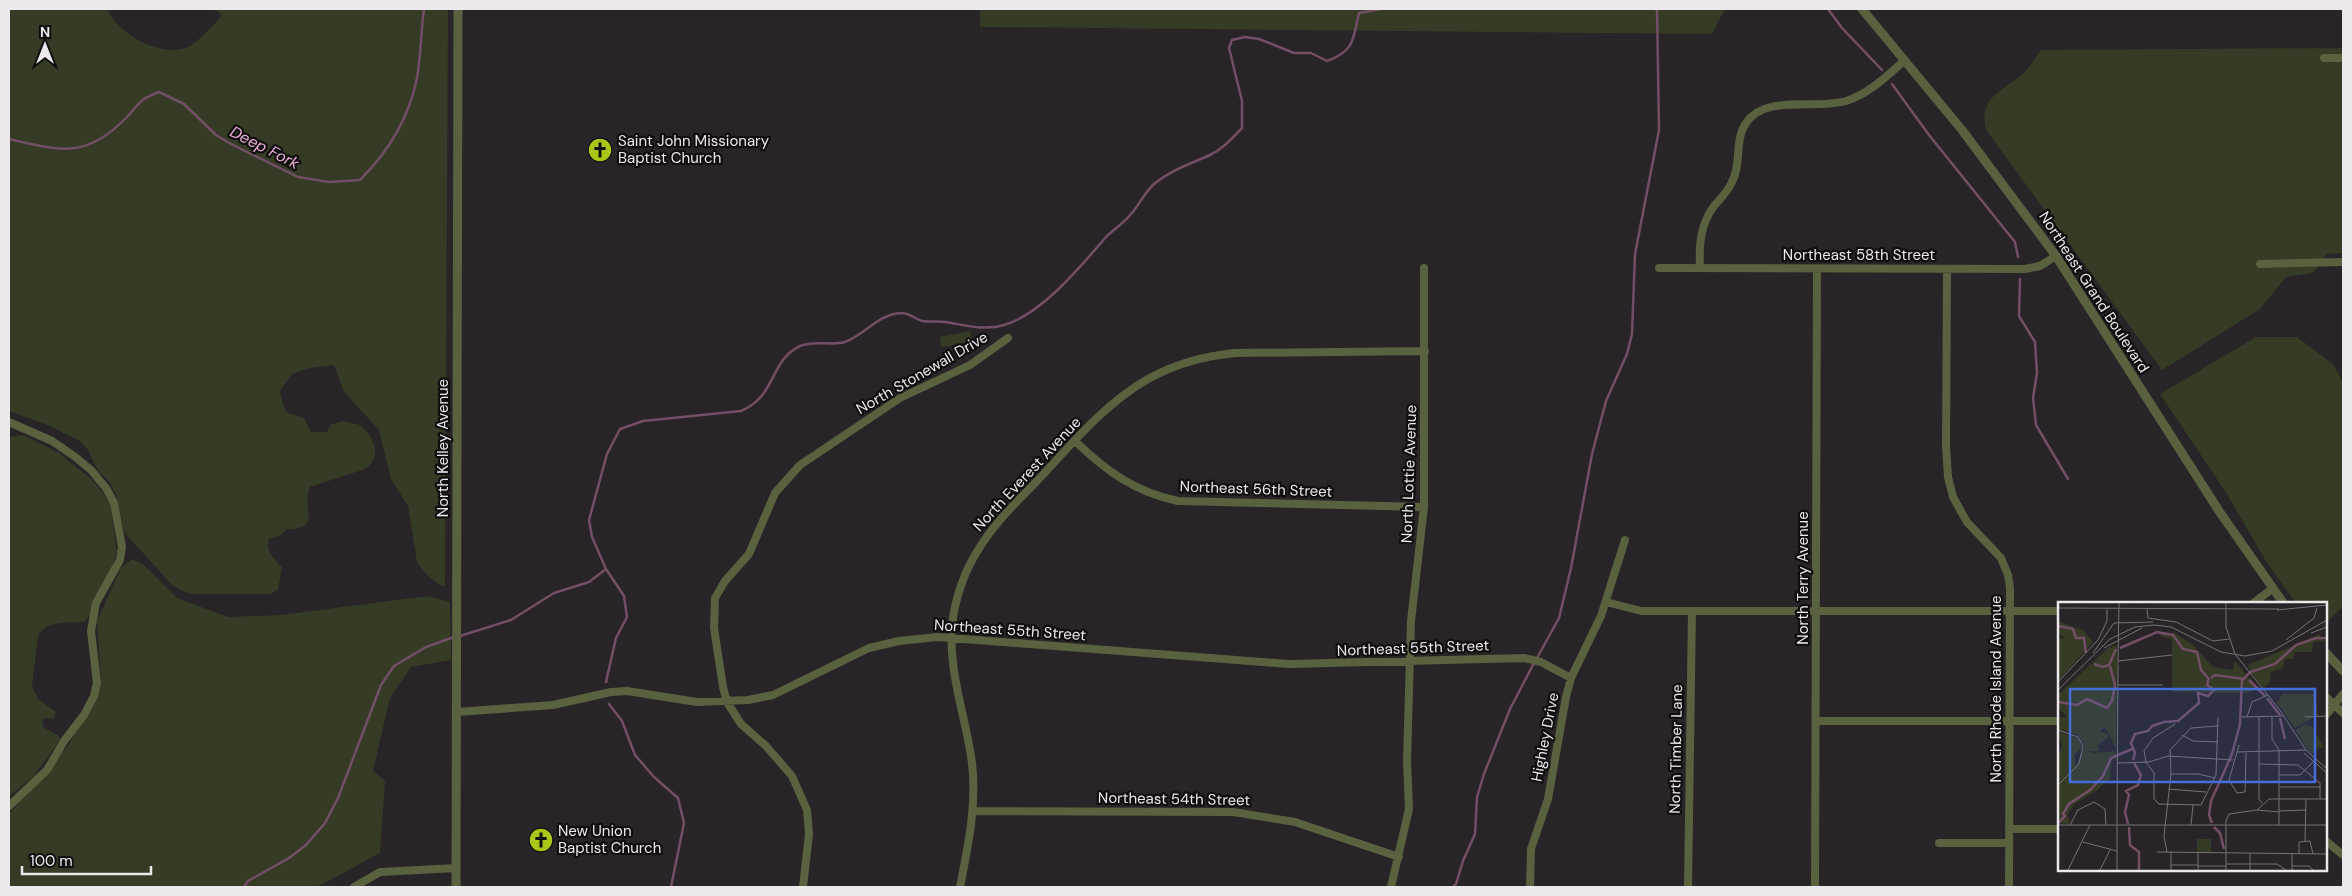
<svg xmlns="http://www.w3.org/2000/svg" width="2352" height="896" font-family="'DM Sans',sans-serif">
  <style>
    .green { fill: #353b24 }
    .lines { fill: none; stroke-linecap: round; stroke-linejoin: round }
    .stream { stroke: #734f67; stroke-width: 2.5 }
    .minor { stroke: #59613e; stroke-width: 8 }
    .tertiary { stroke: #59613e; stroke-width: 9 }
    .labels { text-anchor: middle; stroke-width: 4.5; stroke-linejoin: round; paint-order: stroke }
    .poi-label { font-size: 15px; fill: #ece8eb; stroke: #100e0f; text-anchor: start }
    .street-label { font-size: 15px; fill: #ece8eb; stroke: #100e0f }
    .water-label { font-size: 16px; font-style: italic; fill: #ecaed7; stroke: #100e0f }
    .inset-river { fill: none; stroke: #734f67; stroke-width: 2.5 }
    .inset-road { fill: none; stroke: #777275; stroke-width: 1 }
    .view { fill: #466ddc; fill-opacity: 0.15; stroke: #466ddc; stroke-width: 2.5 }
    .inset-edge { fill: none; stroke: #ece8eb; stroke-width: 2.5 }
  </style>
  <rect width="100%" height="100%" fill="#292427"/>
  <path class="green" d="M9,9H107C118,33 158,57 185,48C196,45 212,26 221,17L220,13L214,9H448L445,587L437,583L426,574L417,562L408,506L391,479L379,430L344,392L334,365L309,368L292,374L280,391L284,408L288,413L304,418L311,432H327L330,425L342,421L360,425C375,438 384,459 362,470L310,487C301,507 323,529 287,529L281,535L269,539C265,554 275,558 282,568L278,590L271,594H194L185,592L172,585L124,532L116,495L109,481L98,471L88,450L80,441L48,425L9,411Z
    M980,9H1725L1712,34L980,27Z
    M2343,48V253L2327,254L2313,273L2286,277L2260,309L2162,370L1986,130C1978,97 2002,92 2021,75C2029,69 2035,58 2041,50Z
    M970,331L972,342L941,347L940,337Z
    M2256,337H2297L2334,365L2343,383V606L2326,623V604L2296,603L2267,563L2227,494L2160,394Z
    M23,435L59,453L90,478L98,486L110,504L117,552L110,573L93,600L91,614L84,622C68,623 46,620 38,636L32,687L38,699L56,712L54,719L44,718L42,722L43,727L59,736L60,740L33,777L9,796V437Z
    M132,559L144,565L177,598L228,617L281,615L428,596L450,602L451,660L411,667L390,698L373,771L385,781L380,853L317,887H9V814L69,744L101,683L97,621L121,568Z"/>
  <g class="lines">
    <path class="stream" d="M1828,9L1842,28L1882,70
      M1892,84L1929,135L2015,242L2018,257
      M9,139C60,151 86,159 126,118C141,103 136,101 159,92L184,104L216,135L231,144L298,177L329,182L360,180C389,151 409,118 417,78C421,55 421,31 424,9
      M2020,279L2019,316L2035,342L2037,373L2033,398L2036,425L2068,479
      M460,636L511,620L554,593L589,582L606,569
      M1537,658L1559,618L1571,568L1592,454L1606,401L1627,354L1632,334L1635,254L1659,130L1657,9
      M606,682L616,638L627,617L624,596L606,569L592,537L589,520L607,454L620,429L643,421L741,411C777,396 769,361 800,346C813,340 831,346 845,342C865,335 878,314 901,313C910,313 915,319 922,321C930,322 938,321 945,322C965,325 984,331 1004,325C1042,314 1081,266 1106,237C1114,229 1124,223 1131,214C1139,205 1145,192 1154,184C1171,170 1190,164 1210,155C1223,149 1232,138 1242,128V101L1229,48L1232,40L1245,37L1259,39L1294,53H1311L1327,61C1355,51 1353,39 1359,13L1381,9
      M609,704L622,721L635,755L654,777L678,798L684,823L671,887
      M244,887L248,881L289,858L306,845L325,823L338,798L381,685L394,666L426,647L454,637
      M1453,887L1456,884L1463,861L1475,834L1477,797L1484,774L1510,709L1534,663"/>
    <path class="minor" d="M2324,58H2343
      M2260,264L2343,262
      M1659,268L2025,269L2040,266L2056,256
      M1700,268C1699,245 1700,225 1714,206C1721,198 1728,191 1732,182C1742,164 1734,140 1746,123C1765,94 1815,110 1846,101C1869,94 1887,76 1905,60
      M1947,270L1946,447L1948,477L1953,497L1967,522L2001,558L2008,575L2010,588L2009,887
      M9,422L52,441L74,456L91,470L106,488L114,503L122,547L120,560L96,603L91,631L97,683L94,696L84,715L64,741L47,770L9,806
      M1075,441C1106,471 1135,492 1178,501L1424,507
      M1606,602L1641,611H2060
      M2252,604L2272,589
      M2326,697L2343,713
      M457,712L553,705L611,692L627,691L697,702L748,700L773,695L869,648L899,641L938,637L1289,664L1524,658L1541,662L1571,678
      M2326,715L2343,694
      M1816,721H2060
      M973,811L1233,812L1295,822L1399,857
      M2009,829H2060
      M2326,841L2343,855
      M1939,843H2009
      M354,887L380,872L456,868
      M803,887L809,834L807,810L792,776L766,746L741,724L727,702L723,687L714,628L715,598L725,581L749,554L775,493L800,465L900,398L970,365L1008,338
      M960,887C968,846 977,805 972,763C966,717 948,672 952,625C955,598 965,569 980,547C995,522 1017,502 1037,481C1071,445 1104,404 1148,379C1175,364 1204,356 1235,353L1425,351
      M1391,887L1409,809L1407,761L1411,621L1424,507V268
      M1530,887L1531,849L1548,799L1566,697L1571,678L1601,616L1625,540
      M1688,887L1692,611
      M1815,887L1817,269"/>
    <path class="tertiary" d="M1862,9L1962,130L2056,256L2219,511L2284,604
      M2326,653L2343,671
      M456,887L458,9"/>
  </g>
  <defs>
    <g id="church-disc" transform="scale(1.25)"><circle r="9.5" fill="#aac717" stroke="#100e0f"/><path d="M-1.2-6h2.4v3.5h3.3v2.4h-3.3V6h-2.4V-.1h-3.3v-2.4h3.3Z" fill="#111"/></g>
  </defs>
  <g fill-rule="evenodd">
    <use href="#church-disc" x="600" y="150"/>
    <use href="#church-disc" x="541" y="840"/>
  </g>
  <g class="labels">
    <g class="poi-label">
      <text x="618" y="146">Saint John Missionary<tspan x="618" dy="17">Baptist Church</tspan></text>
      <text x="558" y="836">New Union<tspan x="558" dy="17">Baptist Church</tspan></text>
    </g>
    <g class="street-label">
      <text x="1859" y="260">Northeast 58th Street</text>
      <text transform="translate(2094 292) rotate(57)" y="5">Northeast Grand Boulevard</text>
      <text transform="translate(922 373) rotate(-30)" y="5">North Stonewall Drive</text>
      <text transform="translate(443 448) rotate(-90)" y="5">North Kelley Avenue</text>
      <text transform="translate(1027 474) rotate(-47)" y="5">North Everest Avenue</text>
      <text transform="translate(1409 474) rotate(-88)" y="5">North Lottie Avenue</text>
      <text transform="translate(1256 489) rotate(2)" y="5">Northeast 56th Street</text>
      <text transform="translate(1803 578) rotate(-90)" y="5">North Terry Avenue</text>
      <text transform="translate(1010 630) rotate(4)" y="5">Northeast 55th Street</text>
      <text transform="translate(1413 648) rotate(-2)" y="5">Northeast 55th Street</text>
      <text transform="translate(1996 689) rotate(-90)" y="5">North Rhode Island Avenue</text>
      <text transform="translate(1545 737) rotate(-79)" y="5">Highley Drive</text>
      <text transform="translate(1676 749) rotate(-89)" y="5">North Timber Lane</text>
      <text transform="translate(1174 799) rotate(1)" y="5">Northeast 54th Street</text>
    </g>
    <g class="water-label">
      <text transform="translate(265 147) rotate(27)" y="6">Deep Fork</text>
    </g>
  </g>
  <g transform="translate(2058 602)">
    <rect width="269" height="269" fill="#292427"/>
    <path d="M0,19L25,28L35,40L0,79V33L3,37L6,35L0,32ZM102,31H116L134,42L155,65L175,68L176,60L179,61L198,86L190,91L114,90V37L102,34ZM262,32V36L269,39L255,40L254,50H237L235,57H227L225,66L213,70L212,80L206,86L193,71L190,63ZM59,43L58,148L51,132L46,125L42,130L49,131L51,135L40,143L41,149H30L36,151L57,149L59,156L53,160L52,176L38,189L16,202L9,214L12,218L10,222L0,221V183L15,169L0,182V153L4,145L0,129L21,137L24,145L16,153L18,164L26,145L28,147L20,133L0,127V116L9,114L0,107V93L51,45ZM224,92H257L260,113L237,126L219,101ZM247,122L255,125L266,146H260L253,153L237,128ZM139,237H153V250H139Z" fill="#353b24"/>
    <path class="inset-river" d="M0,24L15,27L18,36H26L28,51M62,46L99,30L115,33L125,47L139,50L143,68L150,76M36,62L45,65L51,63M51,63L58,47M153,76L157,73L186,77L192,70L217,62L238,43L258,36H269M191,78L207,94M209,96L222,113M0,100L19,103L29,97L49,106L54,99L57,83L52,64M222,116L227,137M75,158L77,151L73,141L77,132L90,129L94,124L106,120L120,119L141,101L140,91L150,94L156,88L149,83L151,76M0,221L7,214L5,212L11,202L32,188L45,174L53,156L74,147M154,221L151,213L153,199L174,152L182,122L184,77M70,222L67,210L71,193L68,189L80,183L83,173L76,161M71,225L72,243L81,250V268M156,225L162,231L166,247"/>
    <path class="inset-road" d="M168,0V25L177,52L221,107L248,148L269,167M0,6L221,7M89,7L90,16L118,20L155,39L171,37M219,8L269,3M253,31L269,25M228,38L256,16L259,6M46,46L84,26M35,51L56,21L95,20M60,59L61,0M0,80L40,38L49,19V7M60,83H105M0,88L52,37L77,25L96,23L113,25L163,50L187,54L214,49L269,18M184,115L226,114M189,115L194,100L210,93M201,115V197L204,201M214,115V137L221,148V223M247,115L269,114M117,122L95,136L86,149L88,160L96,171V197L101,202L143,203L158,173L160,115M0,128L20,135L25,144L21,162L0,183M124,133L135,139L160,140M181,143L171,178L179,191L187,190L188,151M179,150L248,148M246,151L269,171M60,161L91,160L110,154L175,158M201,162L240,163L262,181V197M113,172H140L157,176M221,173H242L257,158M221,185H262M110,187L148,190M199,208L211,197H269M221,209L248,208M59,215L60,59L114,53M0,223H59V215M12,223L20,208L36,200L47,207L48,223M133,223L135,203M247,239L248,197M25,240L59,249M99,250L269,252M109,250L106,234L113,172L112,148L133,126L160,124M113,250V268M241,252V240L252,239L255,252M168,262H219L228,268M113,263H140M140,264H168M234,264H251L255,268M10,268L32,223M42,268L52,248M59,268V223H269M140,268V250M168,268V219L171,212L199,208L221,210M192,268V251M234,268V251"/>
    <path class="view" d="M12,87H257V180H12Z"/>
    <rect width="269" height="269" class="inset-edge"/>
  </g>
  <rect width="2352" height="896" fill="none" stroke="#ece8eb" stroke-width="20"/>
  <g transform="translate(45 45)" stroke="#100e0f" stroke-width="4" paint-order="stroke">
  <path d="M0-4L9 19L0 12L-9 19Z" fill="#ece8eb"/>
  <text y="-8" font-size="14" font-weight="bold" text-anchor="middle" fill="#ece8eb">N</text>
  </g>
  <path d="M22 866v8h129v-8" fill="none" stroke="#ece8eb" stroke-width="2.5"/>
  <text x="30" y="866" font-size="15" fill="#ece8eb" stroke="#100e0f" stroke-width="4" paint-order="stroke">100 m</text>
</svg>
